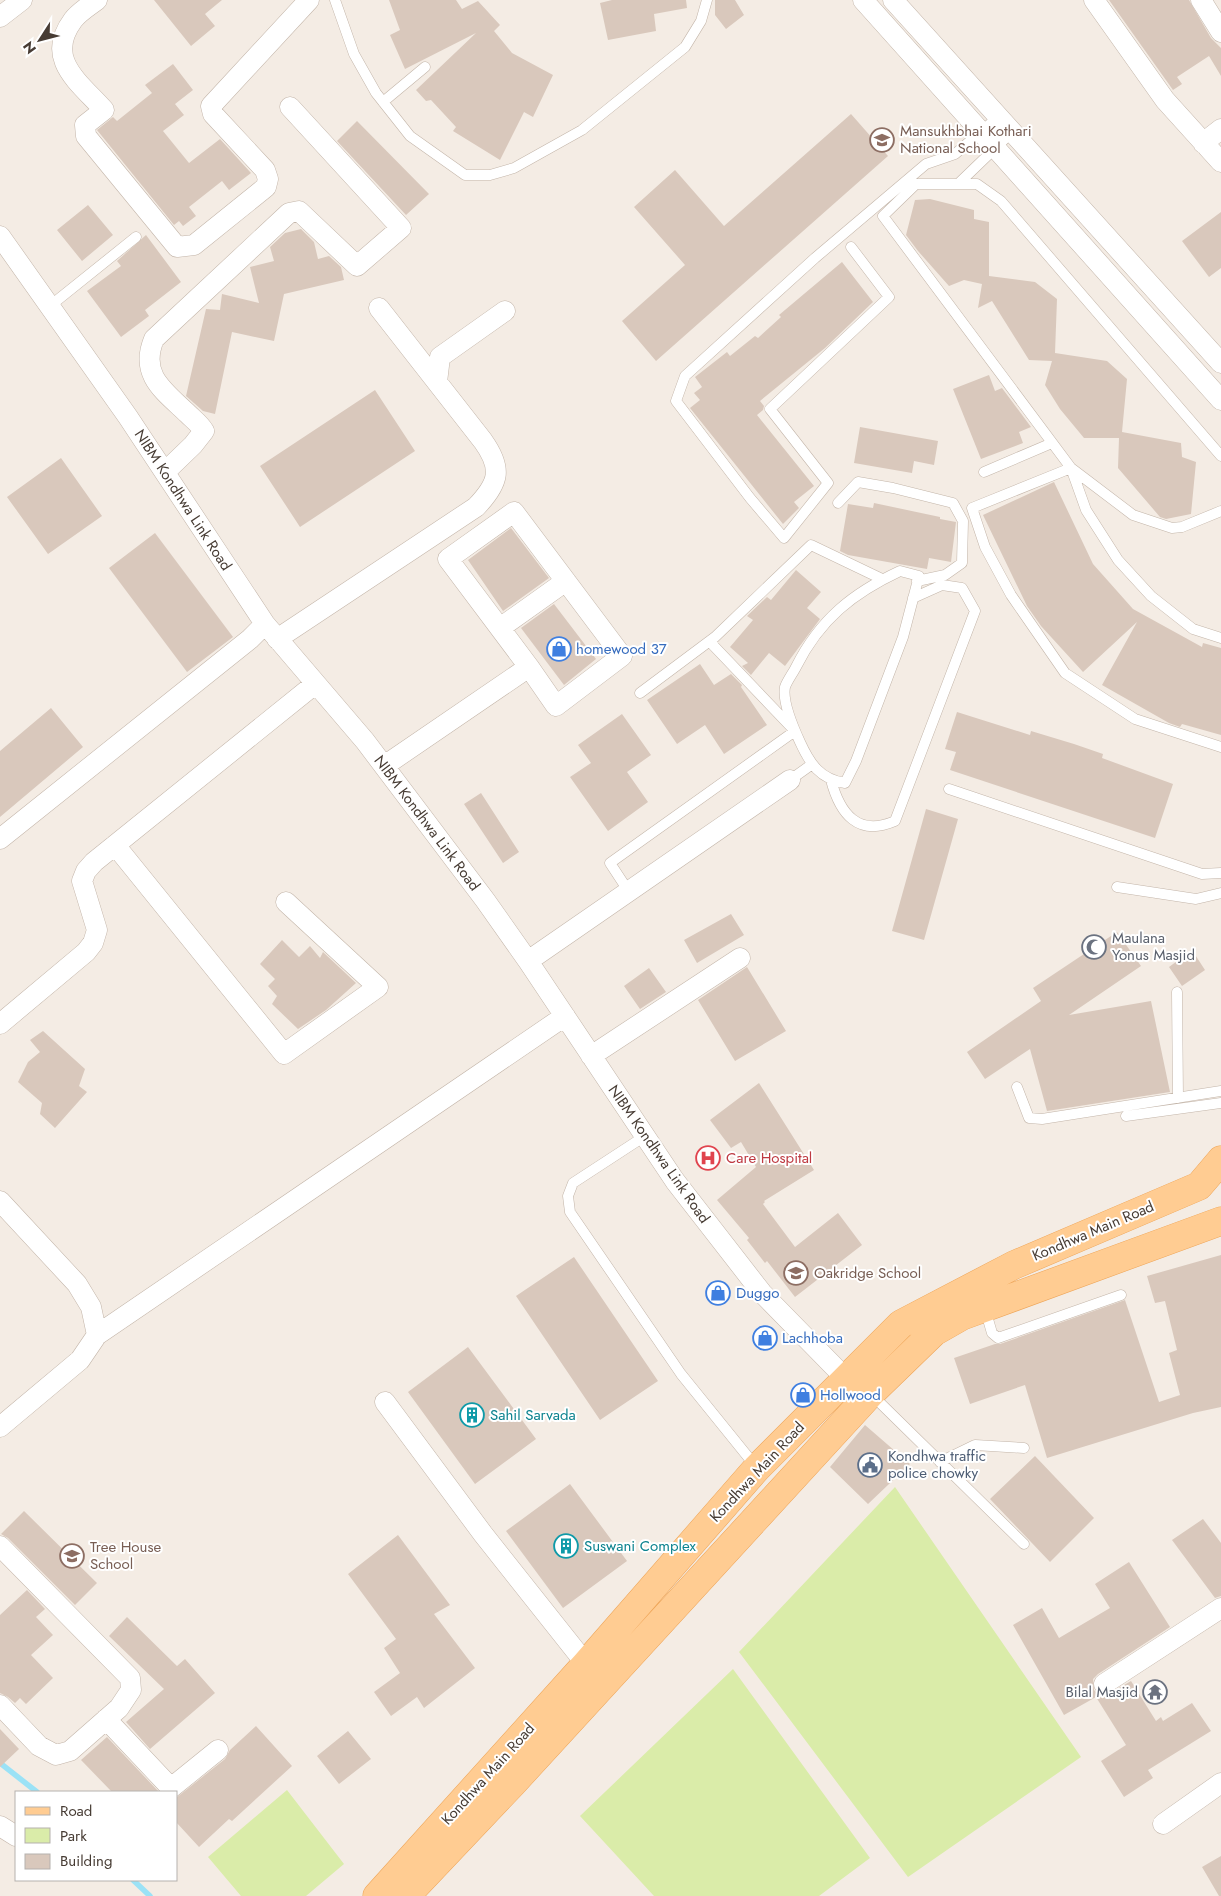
<svg xmlns="http://www.w3.org/2000/svg" width="1221" height="1896" font-family="Jost,sans-serif">
  <style>
    .green { fill: #daeca9 }
    .lines { fill: none; stroke-linecap: round; stroke-linejoin: round }
    .stream { stroke: #9be2f6; stroke-width: 5.5 }
    .building { fill: #d9c8bc }
    .lane-casing { stroke: #c3b5a9; stroke-width: 11 }
    .street-casing { stroke: #c3b5a9; stroke-width: 21 }
    .primary-casing { stroke: #eea558; stroke-width: 29 }
    .lane { stroke: #fff; stroke-width: 10 }
    .street { stroke: #fff; stroke-width: 20 }
    .primary { stroke: #ffcc92; stroke-width: 28 }
    .labels { text-anchor: middle; stroke-width: 4; stroke-linejoin: round; paint-order: stroke }
    .education-label { font-size: 15px; fill: #785e54; stroke: #fff; text-anchor: start }
    .street-label { font-size: 15px; fill: #473c34; stroke: #fff }
    .shop-label { font-size: 15px; fill: #366cbe; stroke: #fff; text-anchor: start }
    .worship-label { font-size: 15px; fill: #5b616d; stroke: #fff; text-anchor: start }
    .health-label { font-size: 15px; fill: #be3a42; stroke: #fff; text-anchor: start }
    .culture-label { font-size: 15px; fill: #0d838f; stroke: #fff; text-anchor: start }
    .service-label { font-size: 15px; fill: #4e5e75; stroke: #fff; text-anchor: start }
  </style>
  <rect width="100%" height="100%" fill="#f4ece4"/>
  <path class="green" d="M895,1487L1081,1757L908,1877L739,1652Z
    M733,1669L870,1858L819,1896H654L580,1816Z
    M287,1790L344,1864L306,1896H241L208,1857Z"/>
  <g class="lines">
    <path class="stream" d="M0,1763L37,1792
      M133,1880L150,1896"/>
  </g>
  <path class="building" d="M154,0H222L205,14L215,26L191,46Z
    M389,0H456L462,9L478,1L500,25L494,31L512,53L553,75L533,117L524,112L500,160L453,131L456,127L431,100L426,101L416,90L476,33L405,69L390,35L400,30Z
    M612,0H686L687,8L654,14L656,31L608,40L600,3Z
    M715,0H735L744,15L726,29L715,15Z
    M1109,0H1189L1211,38L1221,48V76L1209,56L1177,77L1182,84L1173,90Z
    M173,64L193,90L175,104L184,115L163,131L189,163L220,139L251,173L229,190L222,181L189,207L196,216L183,226L179,221L174,225L97,130L113,117L117,121L152,93L145,85Z
    M851,114L888,156L656,361L622,321L685,265L634,207L675,170L724,226Z
    M357,121L429,194L406,215L337,141Z
    M930,199L974,210V219L989,222V276L1035,282L1057,299L1055,353L1107,361L1127,379L1122,432L1181,443L1182,457L1196,462L1191,514L1166,519L1160,517L1118,468L1119,438H1084L1060,409L1045,385L1052,361L1029,360L992,301L978,308L982,284L964,280L949,286L918,251L906,235L915,200Z
    M88,205L113,235L82,261L57,230Z
    M1221,212V268L1209,277L1182,241Z
    M301,229L314,242L318,259L329,256L341,267L344,280L284,294L274,341L232,332L215,414L203,411L186,396L206,309L220,310L222,294L259,303L250,267L274,261L270,247L285,233Z
    M146,235L181,282L145,310L149,316L121,337L87,291L121,266L117,261Z
    M842,262L873,302L825,348L760,401L764,406L763,410L757,415L814,486L794,502L799,508L783,524L690,408L700,400L694,393L702,387L695,377L727,352L730,356L755,336L758,338L781,317L779,315Z
    M989,375L995,391L1002,388L1031,427L1019,432L1023,443L981,459L953,389Z
    M375,390L415,451L300,527L260,466Z
    M860,427L938,441L934,465L914,461L912,473L854,463Z
    M61,458L102,516L48,554L7,497Z
    M1054,482L1093,564L1133,609L1202,647L1203,643L1221,648V735L1182,724L1180,727L1169,723L1102,685L1137,622L1083,672L1041,626L1027,606L983,515Z
    M874,503L940,517V519L956,522L951,562L929,558L927,569L848,555L840,551L848,504L873,508Z
    M511,528L549,578L503,611L468,560Z
    M155,533L233,637L187,672L109,568Z
    M796,570L821,592L807,608L820,619L785,666L769,653L751,675L742,666L748,663L730,647L753,620L747,616L767,597L771,600Z
    M554,604L596,659L564,685L521,628Z
    M700,664L714,685L731,674L742,685L741,687L767,725L724,754L705,725L677,744L647,700Z
    M51,708L83,747L0,817V751Z
    M957,712L1030,735L1031,731L1074,744L1103,754L1102,758L1173,784L1155,838L950,770L956,752L945,749Z
    M622,714L651,755L627,772L648,802L608,831L570,777L591,763L578,745Z
    M481,793L519,852L503,863L464,804Z
    M926,809L958,819L924,940L892,931Z
    M731,914L744,935L697,963L684,940Z
    M1117,932L1141,966L1069,1015L1151,1001L1170,1092L1047,1111L1030,1049L985,1079L967,1052L1041,1001L1033,988Z
    M282,940L299,957L310,946L320,958L323,952L356,983L326,1010L298,1029L272,1004L277,996L268,986L275,979L260,964Z
    M1192,950L1205,970L1182,986L1169,967Z
    M747,967L786,1031L735,1061L698,1000Z
    M649,968L666,992L640,1009L624,986Z
    M43,1031L85,1069L79,1086L87,1092L55,1128L40,1114L42,1103L18,1082L28,1062L40,1052L30,1040Z
    M759,1083L814,1170L764,1201L765,1202L763,1204L795,1247L838,1213L862,1245L795,1297L767,1261L765,1263L747,1240L749,1238L717,1200L756,1167L741,1142L731,1148L710,1120Z
    M1221,1255V1407L1193,1413L1047,1458L1025,1385L970,1404L954,1358L995,1344H1000L1125,1300L1159,1402L1180,1395L1169,1353L1177,1350L1165,1301L1155,1303L1147,1276Z
    M574,1257L658,1381L600,1420L516,1296Z
    M468,1347L536,1439L475,1484L408,1392Z
    M865,1425L910,1464L868,1504L830,1467Z
    M1035,1456L1094,1518L1050,1562L990,1499Z
    M570,1484L627,1561L563,1608L506,1531Z
    M24,1511L97,1583L75,1605L8,1538L1,1534Z
    M1203,1519L1221,1543V1596L1215,1598L1172,1540Z
    M398,1535L450,1605L434,1614L475,1668L424,1708L417,1697L391,1716L374,1692L400,1673L384,1648L396,1639L348,1574Z
    M1129,1562L1170,1627L1098,1674L1093,1679L1094,1690L1099,1695L1105,1696L1131,1681L1156,1721L1161,1717L1163,1721L1192,1703L1211,1731L1148,1770L1153,1778L1124,1797L1101,1761L1126,1745L1096,1697L1064,1715L1013,1625L1042,1608L1059,1638L1110,1608L1095,1584Z
    M27,1590L45,1609L36,1617L53,1635L31,1655L53,1678L26,1704L20,1698L15,1703L8,1697L0,1693V1615Z
    M127,1617L177,1666L185,1659L215,1693L150,1749L126,1722L164,1689L109,1636Z
    M256,1726L292,1766L232,1821L229,1819L199,1847L176,1822V1798L225,1759L230,1750Z
    M0,1729L19,1749L0,1767Z
    M348,1731L371,1759L339,1784L317,1756Z
    M107,1737L159,1792H112L81,1760Z
    M1221,1856V1896H1219L1202,1867Z"/>
  <g class="lines">
    <g class="lane-casing">
      <path id="lane" d="M335,0L354,54L376,93L410,136L465,175H490L514,168L582,130L685,47L701,21L707,0
        M383,102L425,67
        M958,184L1011,133
        M851,247L889,297L770,409L828,483L784,538L750,498L676,401L685,376L815,258L926,164L955,154L997,118
        M50,306L136,237
        M1221,456L1001,201L977,184H916L883,216L1071,468L1133,515L1172,528L1182,527L1221,511
        M984,472L1052,443
        M838,503L858,482L893,488L953,503L963,521L962,563L945,575L917,581
        M900,571L919,576L903,637L856,761L845,783C820,779 810,764 800,742C794,729 782,702 785,687C787,681 793,673 796,667C820,619 853,593 900,571Z
        M1221,638L1193,629L1151,596L1118,560L1086,510L1071,468L972,508L985,547L1011,595L1065,673L1135,719L1221,747
        M640,693L715,637L811,545L882,579
        M790,780L811,765
        M831,780C840,814 858,837 895,821L975,611L962,588L942,585L913,598
        M949,789L1202,874L1221,873
        M1117,887L1196,899L1221,893
        M629,892L610,863L795,731L710,642
        M1177,992L1178,1098
        M1017,1087L1029,1118L1042,1119L1221,1091
        M1126,1116L1221,1103
        M645,1136L573,1183L568,1196L570,1212L681,1374L757,1468
        M985,1309L992,1333L998,1338L1121,1295
        M871,1394L1024,1544
        M940,1462L975,1445L1024,1448"/>
    </g>
    <g class="street-casing">
      <path id="street" d="M97,0C89,6 79,12 73,20C44,59 79,82 104,110L85,125L86,136L177,247L194,245L266,187L268,179L265,170L213,114L211,106L309,0
        M863,0L1221,400
        M893,0L1221,363
        M1094,0L1165,100L1221,162
        M1201,0L1221,32
        M0,17L22,0
        M1203,143L1221,129
        M0,236L128,417L265,624L365,741L485,900L528,961L675,1181L762,1293L856,1389
        M437,382L440,357L505,311
        M165,472L193,445L204,431C200,424 193,419 188,414C164,391 139,375 154,339L289,213L299,211L357,266L401,228L290,107
        M500,628L566,581
        M277,639L476,507C499,483 503,469 483,441L379,308
        M384,766L529,667L448,559L514,512L622,656L556,706L529,667
        M0,839L250,639L265,624
        M115,845L284,1054L378,987L286,902
        M528,961L790,780
        M0,1024L86,952L93,943L97,930L82,881L86,871L94,862L315,684
        M591,1056L740,958
        M0,1201L77,1284L91,1307L97,1335
        M385,1402L483,1534L594,1674
        M0,1427L80,1360L97,1335L565,1016
        M0,1546L130,1678L131,1690L119,1708L70,1751L56,1755L39,1746L0,1705
        M1104,1684L1221,1608
        M106,1719L171,1788L218,1750
        M1163,1824L1221,1783
        M0,1826L16,1836"/>
    </g>
    <g class="primary-casing">
      <path id="primary" d="M377,1896L586,1664L757,1468L901,1324L1014,1265L1199,1186L1221,1160
        M406,1896L513,1783L870,1394L934,1332L962,1316L1221,1221"/>
    </g>
    <use href="#lane" class="lane"/>
    <use href="#street" class="street"/>
    <use href="#primary" class="primary"/>
  </g>
  <defs>
    <g id="school-ring" transform="scale(1.25)"><circle r="9.5" fill="#fff" stroke="#8d6e63" stroke-width="1.5"/><path d="M0-5L7-2L0 1L-7-2ZM-4 1L0 2.5L4 1V4Q0 6-4 4Z" fill="#8d6e63"/></g>
    <g id="shop-ring" transform="scale(1.25)"><circle r="9.5" fill="#fff" stroke="#3f7fe0" stroke-width="1.5"/><path d="M-5-2.5h2.3a2.7 3.5 0 0 1 5.4 0H5L5.5 6h-11ZM-1.5-2.5h3a1.5 2.3 0 0 0-3 0Z" fill="#3f7fe0"/></g>
    <g id="mosque-ring" transform="scale(1.25)"><circle r="9.5" fill="#fff" stroke="#6b7280" stroke-width="1.5"/><path d="M3.5-4.9A6 6 0 1 0 3.5 4.9A5 5 0 1 1 3.5-4.9Z" fill="#6b7280"/></g>
    <g id="hospital-ring" transform="scale(1.25)"><circle r="9.5" fill="#fff" stroke="#e0444e" stroke-width="1.5"/><path d="M-5-5h3v3.5h4V-5h3V5h-3V1.5h-4V5h-3Z" fill="#e0444e"/></g>
    <g id="building-ring" transform="scale(1.25)"><circle r="9.5" fill="#fff" stroke="#0f9aa8" stroke-width="1.5"/><path d="M-4-6H4V6H1V3H-1V6H-4ZM-2.5-4.3h1.7v1.8h-1.7ZM.8-4.3h1.7v1.8H.8ZM-2.5-1h1.7V.8h-1.7ZM.8-1h1.7V.8H.8Z" fill="#0f9aa8"/></g>
    <g id="civic-ring" transform="scale(1.25)"><circle r="9.5" fill="#fff" stroke="#5c6f8a" stroke-width="1.5"/><path d="M-.6-6.5H3V-4.5H.6V-3L4-1V1h2V6H-6V1h2V-1L-.6-3ZM-1.2 2.5V6h2.4V2.5Z" fill="#5c6f8a"/></g>
    <g id="temple-ring" transform="scale(1.25)"><circle r="9.5" fill="#fff" stroke="#6b7280" stroke-width="1.5"/><path d="M0-6L5-2H3V0L6.5 2.5H4V6H1.5V3h-3V6H-4V2.5H-6.5L-3 0V-2H-5Z" fill="#6b7280"/></g>
  </defs>
  <g fill-rule="evenodd">
    <use href="#school-ring" x="882" y="140"/>
    <use href="#shop-ring" x="559" y="649"/>
    <use href="#mosque-ring" x="1094" y="947"/>
    <use href="#hospital-ring" x="708" y="1158"/>
    <use href="#school-ring" x="796" y="1273"/>
    <use href="#shop-ring" x="718" y="1293"/>
    <use href="#shop-ring" x="765" y="1338"/>
    <use href="#shop-ring" x="803" y="1395"/>
    <use href="#building-ring" x="472" y="1415"/>
    <use href="#civic-ring" x="870" y="1465"/>
    <use href="#building-ring" x="566" y="1546"/>
    <use href="#school-ring" x="72" y="1556"/>
    <use href="#temple-ring" x="1155" y="1692"/>
  </g>
  <g class="labels">
    <g class="education-label">
      <text x="900" y="136">Mansukhbhai Kothari<tspan x="900" dy="17">National School</tspan></text>
      <text x="814" y="1278">Oakridge School</text>
      <text x="90" y="1552">Tree House<tspan x="90" dy="17">School</tspan></text>
    </g>
    <g class="street-label">
      <text transform="translate(183 500) rotate(57)" y="5">NIBM Kondhwa Link Road</text>
      <text transform="translate(427 823) rotate(53)" y="5">NIBM Kondhwa Link Road</text>
      <text transform="translate(659 1154) rotate(55)" y="5">NIBM Kondhwa Link Road</text>
      <text transform="translate(1093 1231) rotate(-23)" y="5">Kondhwa Main Road</text>
      <text transform="translate(757 1472) rotate(-47)" y="5">Kondhwa Main Road</text>
      <text transform="translate(488 1774) rotate(-48)" y="5">Kondhwa Main Road</text>
    </g>
    <g class="shop-label">
      <text x="576" y="654">homewood 37</text>
      <text x="736" y="1298">Duggo</text>
      <text x="782" y="1343">Lachhoba</text>
      <text x="820" y="1400">Hollwood</text>
    </g>
    <g class="worship-label">
      <text x="1112" y="943">Maulana<tspan x="1112" dy="17">Yonus Masjid</tspan></text>
      <text x="1138" y="1697" text-anchor="end">Bilal Masjid</text>
    </g>
    <g class="health-label">
      <text x="726" y="1163">Care Hospital</text>
    </g>
    <g class="culture-label">
      <text x="490" y="1420">Sahil Sarvada</text>
      <text x="584" y="1551">Suswani Complex</text>
    </g>
    <g class="service-label">
      <text x="888" y="1461">Kondhwa traffic<tspan x="888" dy="17">police chowky</tspan></text>
    </g>
  </g>
  <rect x="15" y="1791" width="162" height="90" fill="#ffffff" stroke="#b5b1ae"/>
  <rect x="25" y="1807" width="25" height="8" fill="#ffcc92" stroke="#b5b1ae"/>
  <text x="60" y="1816" font-size="15" fill="#473c34">Road</text>
  <rect x="25" y="1828" width="25" height="15" fill="#daeca9" stroke="#b5b1ae"/>
  <text x="60" y="1841" font-size="15" fill="#473c34">Park</text>
  <rect x="25" y="1854" width="25" height="15" fill="#d9c8bc" stroke="#b5b1ae"/>
  <text x="60" y="1866" font-size="15" fill="#473c34">Building</text>
  <g transform="translate(40 40) rotate(234)" stroke="#ffffff" stroke-width="4" paint-order="stroke">
  <path d="M0-4L9 19L0 12L-9 19Z" fill="#473c34"/>
  <text y="-8" font-size="14" font-weight="bold" text-anchor="middle" fill="#473c34">N</text>
  </g>
</svg>
